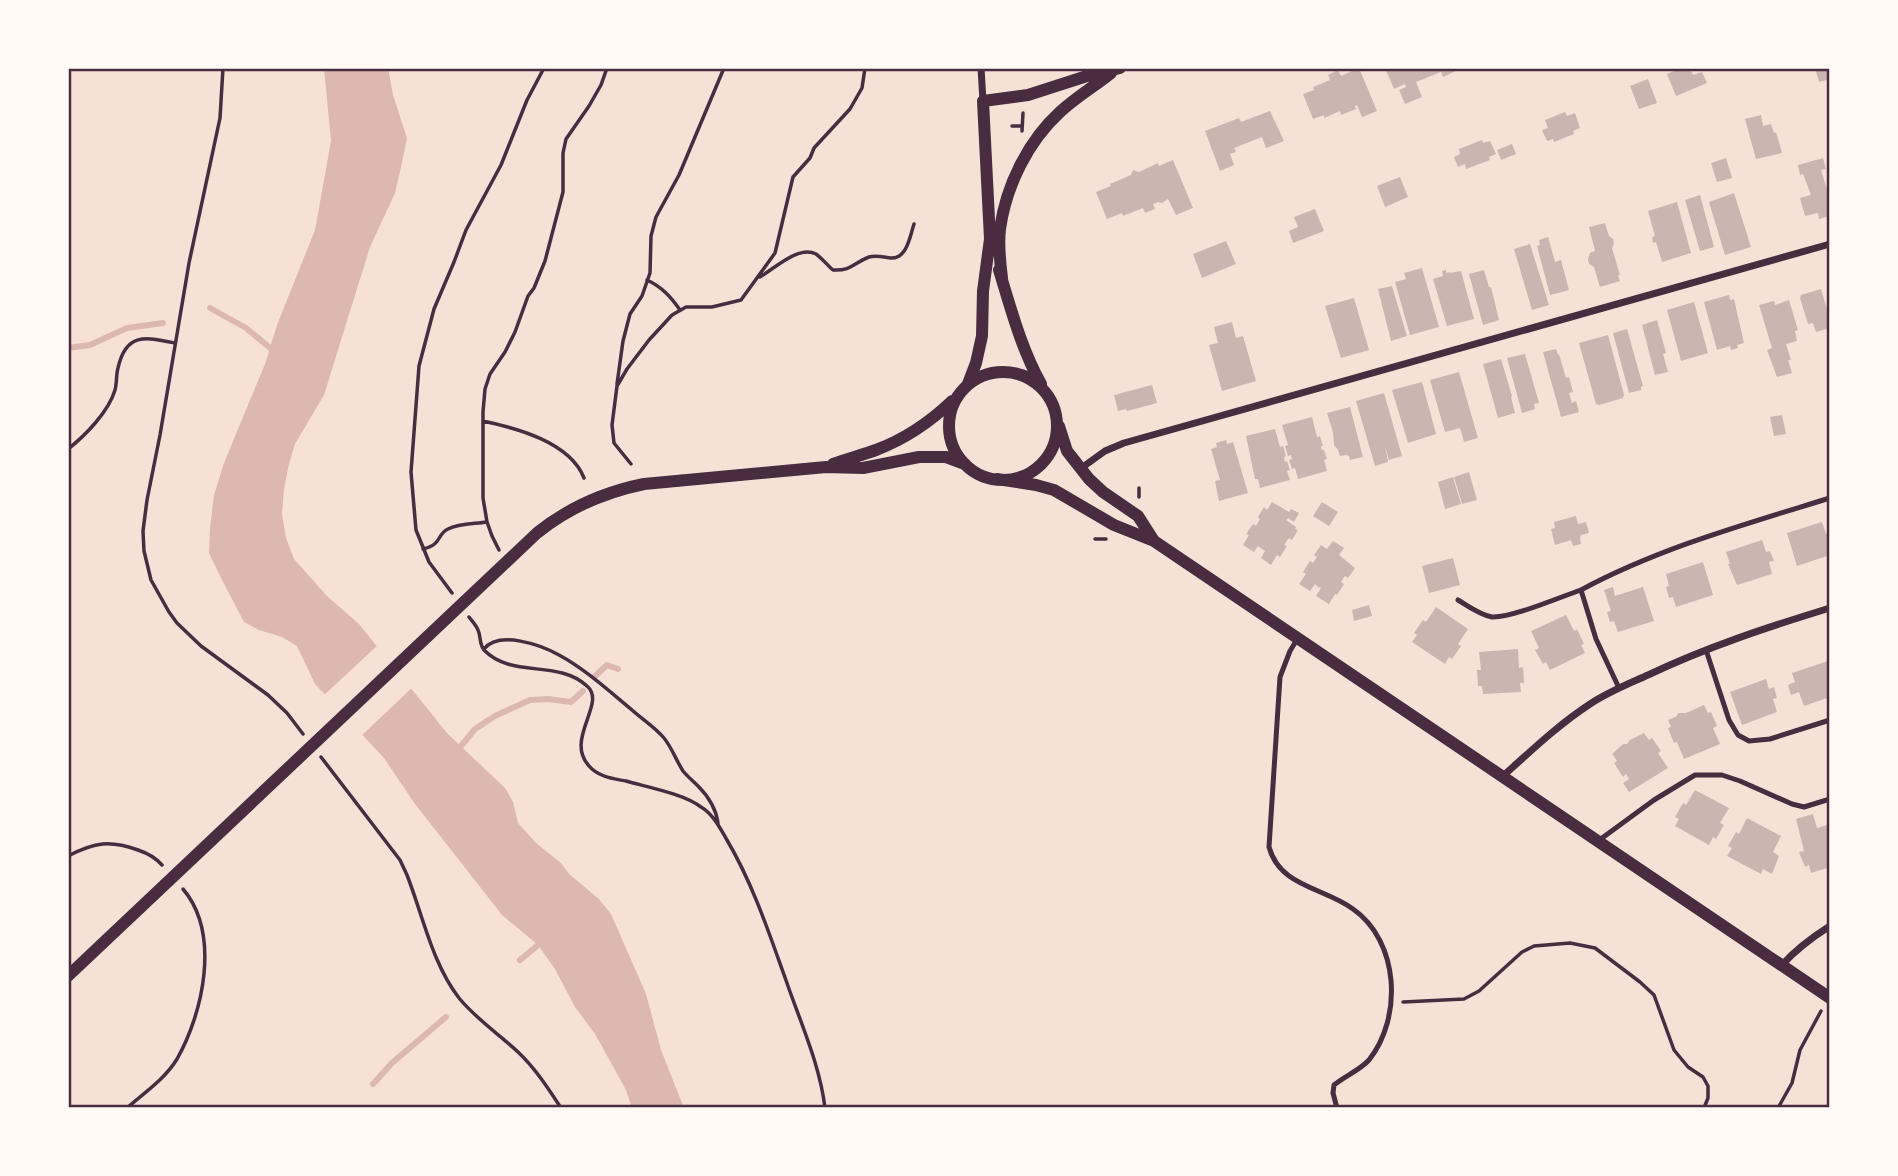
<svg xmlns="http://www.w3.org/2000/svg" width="1898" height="1176" font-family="Ubuntu,sans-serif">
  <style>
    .water { fill: #dcb8b0 }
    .pier { fill: #f7e1d7 }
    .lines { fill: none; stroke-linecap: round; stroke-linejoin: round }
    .stream { stroke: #dcb8b0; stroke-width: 6 }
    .building { fill: #ccb4b1 }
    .path { stroke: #4a2c40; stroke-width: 3.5 }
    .service { stroke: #4a2c40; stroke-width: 5 }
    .minor { stroke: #4a2c40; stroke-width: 7 }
    .tertiary { stroke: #4a2c40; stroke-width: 12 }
    .neatline { fill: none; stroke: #4a2c40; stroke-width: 2.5 }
  </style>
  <rect width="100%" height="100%" fill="#f7e1d7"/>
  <path class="water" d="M324,68H388L393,95L407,138L401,167L395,193L370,247L324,395L295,444L289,464L284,489L282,514L286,538L294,559L327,596L359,624L447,733L505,788L513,802L518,823L536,843L561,863L569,874L599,899L611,914L646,994L661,1050L684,1108H632L626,1090L595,1034L575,1007L555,969L538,945L502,915L415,804L384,758L315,684L297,646L282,637L259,630L244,622L221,578L209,553L210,528L214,495L224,463L265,364L277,325L315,230L331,141Z"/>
  <path class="pier" d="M379,644L414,686L360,737L322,697Z"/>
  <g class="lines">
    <path class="stream" d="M210,308L246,328L275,352
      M68,348L90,345L127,328L163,323
      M594,677L607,665L618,669
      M457,751L475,729L495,716L530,700L548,699L571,702L583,691
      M520,960L543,941
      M373,1084L392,1063L446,1017"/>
  </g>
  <path class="building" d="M1359,68L1377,111L1362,117L1357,105L1355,106L1356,109L1341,115L1340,111L1324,118V115L1313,119L1303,94L1314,90L1313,87L1330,80L1328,75L1338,70L1341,76Z
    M1385,68H1457L1458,70L1443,77L1441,72L1416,82L1422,97L1405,104L1399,90L1406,87L1405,84L1394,89Z
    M1681,68H1690L1693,75L1702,72L1707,83L1676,96L1667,74Z
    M1815,68H1830V79L1819,82Z
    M1648,79L1657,103L1639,109L1630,86Z
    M1270,111L1284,141L1266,148L1262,137L1234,148L1236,152L1230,154L1234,165L1220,171L1205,131L1239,118L1241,122Z
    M1565,112L1567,116L1575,113L1580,128L1573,131L1574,134L1554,142L1553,139L1547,141L1542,130L1548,128L1545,120Z
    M1761,115L1763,126L1771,124L1774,133L1776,132L1782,153L1756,159L1745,119Z
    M1482,140L1483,143L1490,141L1496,154L1489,157L1490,160L1466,169L1465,164L1458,167L1454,157L1460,154L1459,149Z
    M1512,144L1516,154L1501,160L1497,150Z
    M1726,158L1732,178L1717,182L1711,163Z
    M1823,158L1826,169L1821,170L1830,199V216L1819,219L1818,213L1805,216L1800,198L1811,195L1803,174L1800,175L1798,165Z
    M1173,160L1193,208L1176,215L1168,199L1162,203L1158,202L1153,204L1155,209L1145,213L1143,208L1123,216L1122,213L1107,219L1096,192L1111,186L1110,184L1131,175L1133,170L1139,172L1158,163L1159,166Z
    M1400,177L1408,197L1385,207L1377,186Z
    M1734,193L1751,247L1725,255L1709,202Z
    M1700,195L1714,247L1700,251L1685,200Z
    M1677,202L1691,253L1662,262L1656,242L1653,243L1652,237L1655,236L1648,211Z
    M1315,209L1324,231L1293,243L1289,231L1298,227L1294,217Z
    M1605,223L1609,236L1613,239L1614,243L1612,248L1620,275H1618L1620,281L1600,287L1594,267L1589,264L1588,259L1590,253L1595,251L1589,227Z
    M1548,237L1555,262L1561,260L1569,290L1550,295L1537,246L1540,245L1539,240Z
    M1226,241L1236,264L1202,278L1193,254Z
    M1530,244L1549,305L1532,310L1514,249Z
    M1422,268L1439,327L1410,335L1395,282L1406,279L1404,273Z
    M1446,270V273L1450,272V273L1461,271L1474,319L1447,326L1433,279L1443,276L1442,271Z
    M1484,270L1489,287H1491L1499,320L1483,325L1469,274Z
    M1392,286L1407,336L1391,341L1378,289Z
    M1821,289L1830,319L1828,322L1830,328L1816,332L1813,323L1808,324L1800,298L1801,295Z
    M1729,295L1730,300L1734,299L1744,343L1737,345L1738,348L1731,350L1730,346L1717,350L1704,302Z
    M1354,298L1369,350L1341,358L1325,306Z
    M1789,300L1798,330L1795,331L1797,341L1786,344L1791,360H1788L1792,373L1777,377L1767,350L1772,348L1759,305L1774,301L1775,305Z
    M1694,302L1708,353L1681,361L1667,310Z
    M1657,320L1666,353L1663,354L1668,372L1655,375L1642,325Z
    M1232,322L1236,338L1243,336L1256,381L1222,391L1209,345L1218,343L1214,327Z
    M1627,329L1643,386L1641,387V390L1629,393L1613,333Z
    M1608,335L1624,395L1623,398L1599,405L1596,404L1579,343Z
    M1556,349L1558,355L1559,354L1566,378L1569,377L1573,392L1569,393L1572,403L1576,401L1579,412L1561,417L1543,352Z
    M1525,354L1539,403L1534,404L1535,409L1522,413L1507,358Z
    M1501,359L1512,396L1511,397L1515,413L1498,418L1483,364Z
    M1459,372L1478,438L1464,442L1460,428L1445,432L1430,380Z
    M1422,382L1436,434L1408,443L1392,390Z
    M1152,385L1157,403L1127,411L1126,409L1118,411L1114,395Z
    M1384,393L1402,456L1389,460L1385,446L1388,462L1375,466L1356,401Z
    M1350,407L1363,457L1350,460L1349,456L1346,455L1340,456L1338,450L1334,445L1333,432L1327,413Z
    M1782,415L1786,434L1774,436L1770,417Z
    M1312,417L1317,437L1320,436L1323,446H1321L1322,450H1324L1327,459L1324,460L1327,471L1298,479L1295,468L1292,469L1289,460L1292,459L1291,455L1288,456L1285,446L1288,445L1282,425Z
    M1275,429L1280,447L1283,446L1286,456L1284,457L1285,462L1287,461L1290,470L1287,471L1290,480L1260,488L1258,479H1255L1246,436Z
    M1226,440L1227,444L1233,442L1248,493L1219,501L1215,481L1220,480L1211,449L1217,447L1216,443Z
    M1469,472L1477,500L1462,504L1454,477Z
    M1453,477L1461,504L1445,509L1438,482Z
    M1272,502L1289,512L1291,509L1299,513L1294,522L1288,518L1286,520L1296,527L1295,529L1298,530L1292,540L1289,538L1284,545L1287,546L1280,557L1277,555L1271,565L1261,558L1265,551L1258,546L1254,552L1243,545L1249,535L1246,534L1253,524L1256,526L1260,519L1258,517L1264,507L1267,510Z
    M1322,502L1338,512L1329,526L1313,516Z
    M1576,516L1578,524L1586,522L1589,533L1581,535L1580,538L1581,544L1573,546L1571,540L1555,545L1551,529L1555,528L1554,522Z
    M1822,522L1826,534L1830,533V555L1797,566L1787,533Z
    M1762,540L1766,552L1770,551L1774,561L1769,562L1772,574L1737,585L1728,564H1730L1726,552Z
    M1333,541L1344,548L1339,555L1355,568L1348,578L1345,576L1341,582L1344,584L1337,595L1335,594L1329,604L1316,596L1321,588L1318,587L1315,584L1310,591L1299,584L1306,574L1303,572L1310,561L1313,563L1317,557L1314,555L1321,545L1327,549Z
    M1453,558L1460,585L1429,593L1422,566Z
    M1703,562L1713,595L1676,607L1673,597L1669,598L1666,587L1669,586L1666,574Z
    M1613,587L1615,596L1643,587L1654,621L1618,632L1614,621L1610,622L1607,612L1611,611L1604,590Z
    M1369,605L1372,616L1354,621L1352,610Z
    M1436,607L1468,629L1458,644L1461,646L1452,659L1449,657L1445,664L1412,642L1417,635L1414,633L1423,620L1426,622Z
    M1566,615L1574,631L1577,629L1584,644L1581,645L1585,653L1550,670L1546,662L1543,664L1535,650L1539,648L1531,631Z
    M1518,649L1519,668L1523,667L1524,683H1520L1521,692L1483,694L1482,686H1478L1477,670H1481L1479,652Z
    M1828,661L1830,665V697L1804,706L1799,692L1791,695L1788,685L1795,682L1792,673Z
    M1766,679L1769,689L1774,687L1777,698L1773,699L1777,712L1742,725L1730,692Z
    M1704,705L1708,713L1711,712L1717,726L1713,728L1720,744L1684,759L1677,742L1674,743L1668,728L1671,727L1668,720L1677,716L1678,713H1686Z
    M1644,733L1649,740L1652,738L1661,751L1658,753L1668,768L1629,792L1623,783L1629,779L1626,774L1623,777L1614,763L1617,761L1612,754L1623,744H1627L1630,740Z
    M1695,790L1729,808L1720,823L1724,825L1716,839L1713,837L1709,845L1675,826L1679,819L1675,817L1683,803L1686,805Z
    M1813,814L1817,828L1830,824V867L1811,873L1809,865L1805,867L1799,852L1804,851L1796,819Z
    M1747,818L1781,836L1773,852L1779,856L1772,874L1763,869L1761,874L1727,856L1732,848L1728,846L1736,832L1739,834Z"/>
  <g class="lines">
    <path class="path" d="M223,68L220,118L189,263L160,435L147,500L143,531L144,551L151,580L169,612L177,623L201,646L268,695L287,713L303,734
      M1012,126H1022
      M1022,131L1023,113
      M760,277C775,268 799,245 816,254C822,258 828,266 833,270C852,271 853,263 869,257C876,255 883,257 891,258C907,259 910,236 914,224
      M647,280C662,287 671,297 680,310
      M617,384L623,341L630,314L642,296L650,273L651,236L656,217L679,175L724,68
      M483,421C516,428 570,442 584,478
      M68,449C85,436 109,411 115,390C117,383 116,375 118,368C126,332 146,337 175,343
      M631,464L614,443L612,425L617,386L627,369L649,340L672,315L686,307H712L741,300L775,253L793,177L810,158L814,148L850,109L862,88L865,68
      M1139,497V488
      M1095,539H1106
      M423,549C443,544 436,535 448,529C459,523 475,524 487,522
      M499,550L492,536L487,522L483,498V412L485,389L490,374L505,352L515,332L528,296L534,288L545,261L563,192V153L566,139L589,106L601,85L607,68
      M452,593L429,562L416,530L411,472L419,366L434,309L454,262L466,230L501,165L527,100L544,68
      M469,617C472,621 476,625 478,630C481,636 479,644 484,650C512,679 558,659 587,686C608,704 561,741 592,769C601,777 614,779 626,781C647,787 684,794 701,807C713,814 720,828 727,840C754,886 770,936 788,986C802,1026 820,1066 825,1108
      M484,649C499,630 541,645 559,655C585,669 609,691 632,710C643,720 655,727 664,738C672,748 676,760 683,771C687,776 693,781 698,786C708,796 716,809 718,823
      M321,757L400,860L407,875C423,916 432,963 459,998C476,1019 499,1034 518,1052C535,1068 548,1088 561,1108
      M68,856C95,842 110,840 138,850C147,853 155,857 162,865
      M1403,1002L1464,999L1479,991L1522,952L1534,946L1570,943L1595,948L1640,982L1654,995L1674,1050L1688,1067L1703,1077L1708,1086V1098L1704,1108
      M127,1108C144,1093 165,1079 177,1059C203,1013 221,934 183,889
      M1778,1108L1792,1083L1800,1050L1821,1011"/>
    <path class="service" d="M1581,590C1659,548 1746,524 1830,498
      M1458,600C1468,606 1480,615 1492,617C1512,618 1560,597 1581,590L1596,639L1619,688
      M1298,638L1290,651L1280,677L1269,847C1280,887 1323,887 1353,909C1399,941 1403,1017 1369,1060C1360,1070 1345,1076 1334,1085L1333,1093L1337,1108
      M1706,650L1729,720L1738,735L1749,741L1770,739L1830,720
      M1598,841L1654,800L1695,775H1722L1740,781L1792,804L1804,807L1830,799"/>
    <path class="minor" d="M981,68L983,101
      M1080,469L1105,451L1124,443L1830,244
      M1503,776C1531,751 1558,725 1590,704C1608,692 1628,684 1648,675C1707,647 1768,627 1830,608
      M1781,966C1796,949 1811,938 1830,926"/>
    <path class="tertiary" d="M999,270C1011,309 1021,348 1041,384
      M1002,278C1000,262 998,245 1000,229C1006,186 1028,141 1060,112C1076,97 1095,86 1111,73
      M949 426a54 54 0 1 1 108 0a54 54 0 1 1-108 0Z
      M968,384L976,363L982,336L983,291L990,239L983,101L1028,95L1087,76L1120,68
      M1059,426L1067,451L1089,479L1103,492L1138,516L1154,541
      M833,464C847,459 862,455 876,450C905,439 930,422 952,401
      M997,479L1036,485L1054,490L1114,525L1154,541L1830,998
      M68,976L537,533C568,508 605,492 644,484L826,467L863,468L919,457H946L965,464"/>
  </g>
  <rect width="1898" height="1176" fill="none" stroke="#fffaf5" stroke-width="140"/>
  <rect x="70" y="70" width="1758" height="1036" class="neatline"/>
</svg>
